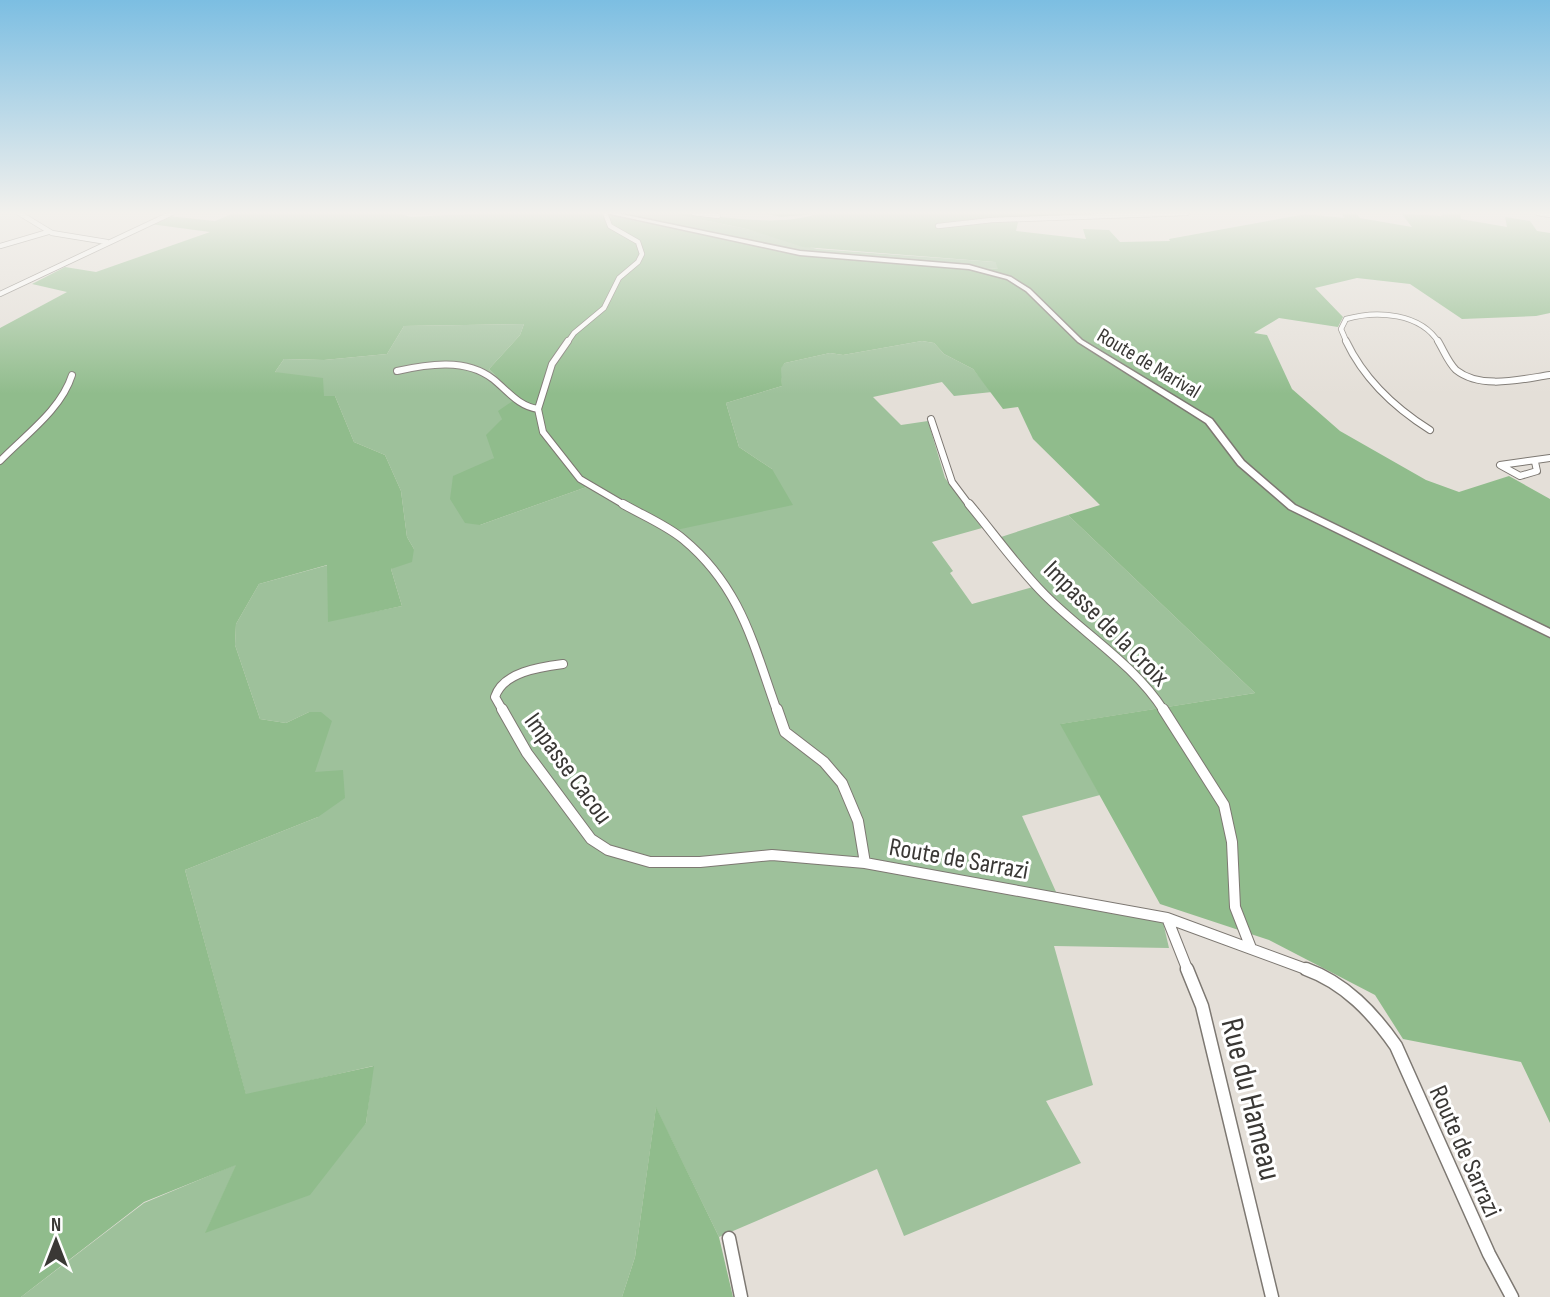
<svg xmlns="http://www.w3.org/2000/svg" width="1550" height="1297" font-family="'Sofia Sans Condensed',sans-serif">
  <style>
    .green { fill: #9ec19b }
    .forest { fill: #90bc8c }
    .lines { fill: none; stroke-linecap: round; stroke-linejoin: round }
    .street-far4-casing { stroke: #7d7872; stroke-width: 6 }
    .street-far3-casing { stroke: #7d7872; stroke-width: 8 }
    .street-far2-casing { stroke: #7d7872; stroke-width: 10 }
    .street-far1-casing { stroke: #7d7872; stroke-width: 12 }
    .street-casing { stroke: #7d7872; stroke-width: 15 }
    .secondary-casing { stroke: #7d7872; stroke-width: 3 }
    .street-far4 { stroke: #fff; stroke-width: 4.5 }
    .street-far3 { stroke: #fff; stroke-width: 6 }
    .street-far2 { stroke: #fff; stroke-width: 8 }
    .street-far1 { stroke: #fff; stroke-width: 10 }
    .street { stroke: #fff; stroke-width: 12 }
    .secondary { fill: #fff; fill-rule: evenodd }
    .labels { text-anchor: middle; stroke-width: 6; stroke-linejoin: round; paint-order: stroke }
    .far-street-label { font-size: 21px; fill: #3a3835; stroke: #fff }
    .street-label { font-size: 26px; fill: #3a3835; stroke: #fff }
    .near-street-label { font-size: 32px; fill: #3a3835; stroke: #fff }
  </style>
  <rect width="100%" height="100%" fill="#e4dfd8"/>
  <path class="green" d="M607,213H668L747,229L817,249L995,262L999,269L820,256Z
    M524,324L520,335L489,369L517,398L502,419L480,525L595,484L615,498L772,469L739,447L726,403L782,386L780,368L785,363L830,353L843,355L922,341L934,343L944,354L973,369L992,392L954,396L942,382L873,397L901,425L928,421L945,478L982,528L932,542L953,571L950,573L972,604L1040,585L1001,537L1068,515L1255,693L1061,724L1100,795L1022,816L1061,903L1163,922L1169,948L1054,946L1093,1085L1046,1101L1081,1163L904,1236L877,1169L719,1237L656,1108L635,1257L622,1297H21L144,1203L237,1164L206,1232L366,1123L373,1066L246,1095L185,870L318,817L309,712L286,723L260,719L235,645L236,624L259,584L328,565V621L402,606L391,569L414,549L407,537L401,491L385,455L354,442L335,396H324L275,372L284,359L324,360L387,354L404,326Z"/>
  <path class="forest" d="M234,213H398L411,217L484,213H607L820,256L998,269L995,262L803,247L747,229L668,213C719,213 767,229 817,214L781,217L762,213H1101L1019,218L1016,231L1086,239L1083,229L1109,230L1120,242L1170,241L1169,239L1306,214L1344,218L1342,213H1356L1360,218L1412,227L1401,213L1441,216L1443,213H1460L1461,219L1507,227L1505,217L1530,221L1537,231L1550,233V313L1536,316L1462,319L1410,284L1357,278L1315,288L1343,317L1338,327L1279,318L1254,333L1267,335L1292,389L1340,431L1426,480L1459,492L1509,476L1550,499V1123L1521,1062L1403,1039L1375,995L1269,940L1160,904L1060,724L1255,693L1068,515L1100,505L1033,439L1018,407L1003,409L973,369L944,354L934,343L922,341L843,355L830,353L785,363L781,368L782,386L726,403L739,447L772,469L793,505L676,530L615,498L595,484L480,525L465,523L450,499L453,476L494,458L486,435L502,419L498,411L517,398L489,369L520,335L524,324L404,326L387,354L324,360L284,359L275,372L323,378L324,396H335L354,442L385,455L401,491L407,537L414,549L412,562L391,569L402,606L328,622L327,565L259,584L236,624L235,645L260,719L286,723L309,712H321L332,721L315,772L343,770L345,798L318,817L185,870L246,1094L374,1066L366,1123L310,1195L205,1233L236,1165L144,1202L21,1297H0V328L67,292L32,284L65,267L96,272L210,232L150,224L168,216L215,221Z
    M656,1107L719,1237L733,1297H622L635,1257Z"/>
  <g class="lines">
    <g class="street-far4-casing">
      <path id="street-far4" d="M19,213L52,233L107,242
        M694,213L718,216
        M1538,213L1550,215
        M938,226L992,220L1187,213
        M0,246L48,232
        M0,294L172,213
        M567,343L574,333L604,308L619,278L638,262L642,254L638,242L610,226L605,213
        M1347,343L1341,329L1346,319C1377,310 1421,313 1439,343"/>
    </g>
    <g class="street-far3-casing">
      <path id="street-far3" d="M568,341L552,364L538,409L543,432L580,479L626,506
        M1346,341C1364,379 1395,408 1430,430
        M1438,341C1444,351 1448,362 1456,370C1481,390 1522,379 1550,375
        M397,371C428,364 466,358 493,379C508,391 518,406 538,409
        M931,419L952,482L970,506
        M0,461C25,435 61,410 72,375
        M1535,462L1537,471L1520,476L1500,465L1550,458"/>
    </g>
    <g class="street-far2-casing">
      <path id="street-far2" d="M623,504C642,515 666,525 683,539C741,587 753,644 777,711
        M969,504C994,534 1017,567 1045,595C1084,634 1134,664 1164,711
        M503,711L495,697C503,672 540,667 563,664"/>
    </g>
    <g class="street-far1-casing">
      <path id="street-far1" d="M502,709L527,753L591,839L608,850L650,862H700L772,855L865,863
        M777,709L785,732L824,762L842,783L858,821L865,863L1167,918L1311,971
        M1163,709L1224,805L1232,842L1235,907L1251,948
        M1167,918L1188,971"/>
    </g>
    <g class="street-casing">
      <path id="street" d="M1187,969L1202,1006L1272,1297
        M1306,969C1345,983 1373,1013 1396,1046L1489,1254L1512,1297
        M729,1238L741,1297"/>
    </g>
    <g class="secondary-casing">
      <path id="secondary" d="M606,213H616L800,251L969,265L1011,277L1030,289L1082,340L1212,419L1244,461L1295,505L1550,629V637L1289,509L1238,465L1206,423L1078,342L1026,291L1007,279L969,269L800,255Z"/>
    </g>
    <use href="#street-far4" class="street-far4"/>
    <use href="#street-far3" class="street-far3"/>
    <use href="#street-far2" class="street-far2"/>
    <use href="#street-far1" class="street-far1"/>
    <use href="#street" class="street"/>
    <use href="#secondary" class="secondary"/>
  </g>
  <linearGradient id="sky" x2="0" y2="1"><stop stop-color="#7cbee2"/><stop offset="0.54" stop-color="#f3f1ed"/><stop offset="1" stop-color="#f3f1ed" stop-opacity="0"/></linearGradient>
  <rect width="1550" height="394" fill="url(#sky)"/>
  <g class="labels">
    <g class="far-street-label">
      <text transform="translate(1149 363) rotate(31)" y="7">Route de Marival</text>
    </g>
    <g class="street-label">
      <text transform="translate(1107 623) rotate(45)" y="9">Impasse de la Croix</text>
      <text transform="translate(569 768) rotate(54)" y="9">Impasse Cacou</text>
      <text transform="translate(959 858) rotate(10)" y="9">Route de Sarrazi</text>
      <text transform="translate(1466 1151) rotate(66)" y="9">Route de Sarrazi</text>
    </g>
    <g class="near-street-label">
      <text transform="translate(1252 1099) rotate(76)" y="11">Rue du Hameau</text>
    </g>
  </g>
  <g transform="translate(56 1241)" stroke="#ffffff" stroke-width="5" paint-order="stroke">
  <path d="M0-5L12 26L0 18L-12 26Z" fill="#3a3835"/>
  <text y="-10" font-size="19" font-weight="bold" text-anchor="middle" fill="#3a3835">N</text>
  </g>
</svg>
